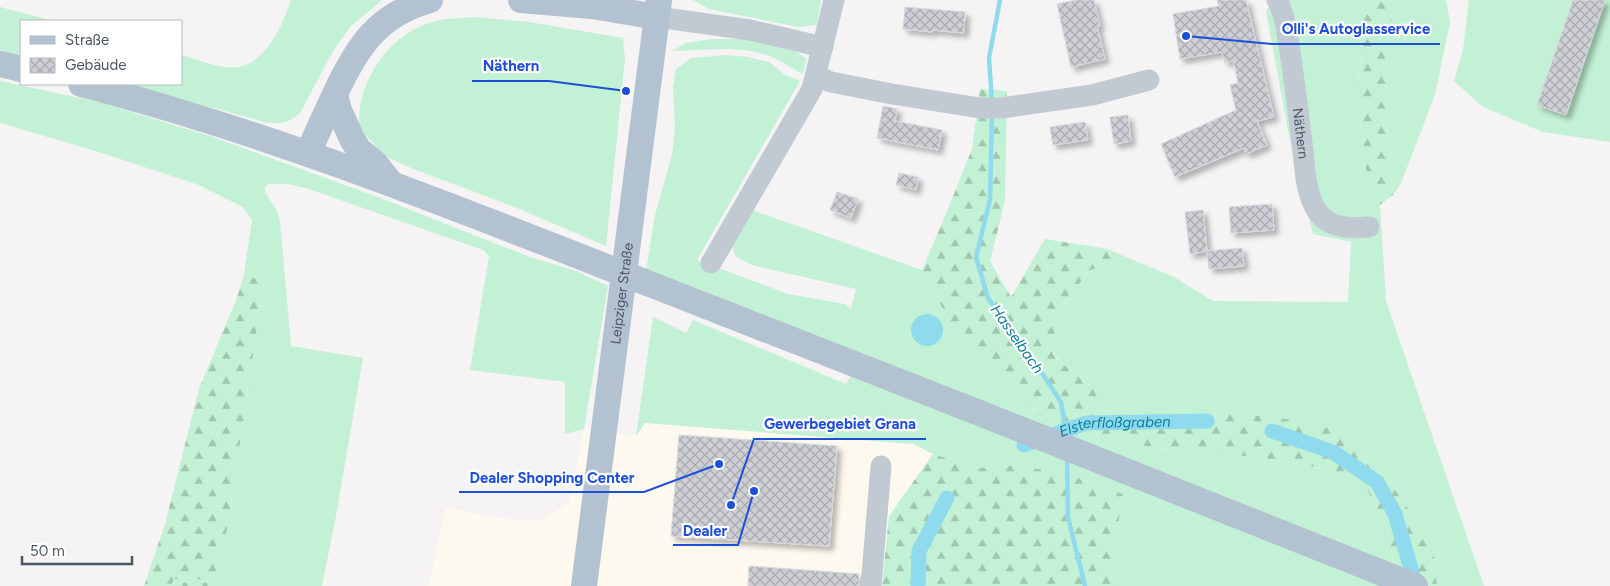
<svg xmlns="http://www.w3.org/2000/svg" width="1610" height="586" font-family="Figtree,sans-serif">
  <style>
    .commercial { fill: #fdf9ef }
    .grass { fill: #c3f1d5 }
    .forest { fill: url(#forest-firs) }
    .cemetery { fill: url(#cemetery-stones) }
    .water { fill: #90daee }
    .lines { fill: none; stroke-linecap: round; stroke-linejoin: round }
    .stream { stroke: #90daee; stroke-width: 4.5 }
    .canal { stroke: #90daee; stroke-width: 15 }
    .building { fill: url(#building-cross-hatch); stroke: #d7d9de; filter: url(#shadow) }
    .minor { stroke: #c1cad2; stroke-width: 21 }
    .major { stroke: #b3c2d1; stroke-width: 26 }
    .labels { text-anchor: middle; stroke-width: 4.5; stroke-linejoin: round; paint-order: stroke }
    .street-label { font-size: 14px; fill: #4a5661; stroke: #fff }
    .water-label { font-size: 15px; font-style: italic; fill: #0c7c9b; stroke: #fff }
    .leader { fill: none; stroke: #1d4ed8; stroke-width: 2 }
    .callout-dot { fill: #1d4ed8; stroke: #fff; stroke-width: 2 }
    .callout-label { font-size: 15px; text-anchor: middle; font-weight: bold; fill: #1d4ed8; stroke: #fff; stroke-width: 4.5; stroke-linejoin: round; paint-order: stroke }
  </style>
  <defs>
    <pattern id="forest-firs" width="22" height="20" patternUnits="userSpaceOnUse" patternTransform="scale(1.25)"><rect width="22" height="20" fill="#c3f1d5"/><path d="M5 1l3.5 6h-7zM16 11l3.5 6h-7z" fill="#a0c6b0"/></pattern>
    <pattern id="cemetery-stones" width="16" height="16" patternUnits="userSpaceOnUse" patternTransform="scale(1.25)"><rect width="16" height="16" fill="#c3f1d5"/><path d="M2 7V4a2 2 0 0 1 4 0v3zM10 15v-3a2 2 0 0 1 4 0v3z" fill="#a0c6b0"/></pattern>
    <pattern id="building-cross-hatch" width="8" height="8" patternUnits="userSpaceOnUse" patternTransform="scale(1.25)"><rect width="8" height="8" fill="#cdcfd5"/><path d="M0 0l8 8M0 8l8-8" fill="none" stroke="#a8abb0"/></pattern>
    <filter id="shadow"><feDropShadow dx="4.5" dy="4.5" stdDeviation="2.5" flood-color="#0004"/></filter>
  </defs>
  <rect width="100%" height="100%" fill="#f5f3f3"/>
  <path class="commercial" d="M645,423L913,444L933,454L889,516L882,586H428L446,508L508,519L540,520L569,503L584,429L636,436Z"/>
  <path class="grass" d="M291,0H382L351,26L333,51L300,113C287,124 281,124 265,122L126,84H181V55C198,59 220,70 238,67C266,63 283,24 291,0Z
    M693,0H821L817,25L798,27L709,9Z
    M1275,0H1364L1358,102L1368,185L1380,205L1386,301L1484,586H1437L1433,546L1388,479L1223,413L1162,416L1125,414L1103,410L1095,390L1055,356L1052,339L1070,298L1088,271L1126,257L1174,277L1213,301L1348,302L1351,242L1313,234L1293,157L1266,11Z
    M1394,0H1446L1450,22L1435,95L1401,183L1393,195L1387,127L1386,78Z
    M1469,0H1610V142L1543,132L1483,107L1454,81L1463,50Z
    M0,7L54,21H21V58L0,54Z
    M474,17L529,22L623,38L625,59L606,246L517,208L411,168L385,156L359,128C359,119 359,110 361,101C370,64 398,30 436,21C448,18 462,18 474,17Z
    M712,39H756L789,46L806,59L803,74C792,69 783,61 772,57C739,44 706,51 672,51L686,43Z
    M726,55L748,57L769,62L784,74L800,81L697,260L788,294L844,304L851,309L856,289L755,266L736,257L732,246L752,210L922,270L950,322L996,374L1037,415L1156,448L1198,450L1268,459L1321,468L1363,479L1388,530L1397,586H1113L1110,575L1010,466L976,468L933,454L913,444L645,423L636,436L653,317L686,333L693,320L846,384L861,357L646,271L655,215L672,155L675,128L673,87L676,69L691,58Z
    M0,81L99,102L213,137L375,196L530,257L576,271L608,286L584,429L565,434V382L470,370L489,256L483,250L306,188L287,184H268L265,187V192L277,211L280,221L291,346L363,358L336,516L322,586H218L264,283L244,274L252,220L243,207L199,185L99,152L0,123Z"/>
  <path class="forest" d="M1364,0H1394L1386,78L1387,127L1393,195L1380,205L1368,185L1358,102Z
    M980,89L1007,91L1005,201L990,261L1011,297L1045,239L1108,249L1126,257L1088,271L1070,298L1052,339L1055,357L1095,390L1103,410L1125,414L1162,416L1223,413L1273,417L1322,425L1345,438L1359,449L1388,479L1433,546L1437,586H1397L1388,530L1362,479L1321,468L1268,459L1198,450L1156,448L1095,435L1037,415L996,374L950,322L922,270L948,209L972,149Z
    M244,274L264,282L219,582L175,577L171,586H144L165,524L199,389L237,298Z
    M933,454L976,468L1010,466L1058,471L1123,494L1110,575L1113,586H882L889,516Z"/>
  <path class="cemetery" d="M175,577L219,582L218,586H171Z"/>
  <path class="water" d="M911 330a16 16 0 1 1 32 0a16 16 0 1 1-32 0Z"/>
  <g class="lines">
    <path class="stream" d="M992,102L989,58L1000,0
      M992,113L990,200L976,257L988,298L1040,370L1061,402L1067,438
      M1067,458L1068,517L1085,586"/>
    <g class="canal">
      <path d="M1272,431L1333,452L1377,482L1395,514L1416,586"/>
      <path id="s1" d="M1024,445L1086,423L1207,421"/>
      <path d="M918,586L919,551L947,498"/>
    </g>
  </g>
  <path class="building" d="M1076,0H1094L1100,26H1097L1105,59L1071,67L1057,4Z
    M1217,0H1246L1274,117L1257,121L1267,145L1246,154L1244,148L1175,177L1161,144L1236,110L1230,85L1238,83L1233,60L1225,63L1222,52L1180,59L1173,14L1219,6Z
    M1573,0H1605L1566,115L1537,105Z
    M905,7L965,12L964,33L932,30V32L903,29Z
    M883,106L897,109L895,121L942,130L938,150L877,138Z
    M1128,115L1131,141L1114,144L1110,117Z
    M1085,122L1088,140L1053,145L1050,127Z
    M899,173L918,177L916,190L896,185Z
    M837,192L858,199L851,218L830,210Z
    M1272,204L1274,230L1231,233L1229,207Z
    M1203,210L1207,251L1190,254L1185,212Z
    M1242,248L1244,266L1209,269L1207,251Z
    M679,435L837,446L829,546L671,536Z
    M749,566L859,574V586H748Z"/>
  <g class="lines">
    <g class="minor">
      <path id="s2" d="M1277,0C1286,16 1287,35 1290,52C1295,85 1299,118 1303,151C1305,170 1306,194 1317,211C1328,228 1350,229 1369,227"/>
      <path d="M657,17L750,30L823,47"/>
      <path d="M816,76L831,82L892,94L980,108H1002L1092,95L1149,80"/>
      <path d="M711,263L812,89L834,0"/>
      <path d="M871,586L881,466"/>
    </g>
    <g class="major">
      <path d="M521,0L592,6L657,17"/>
      <path d="M0,64L21,69"/>
      <path d="M81,84C278,135 466,212 655,286C909,384 1162,486 1415,586"/>
      <path d="M335,95L339,110L352,139L359,150L375,163L389,181"/>
      <path d="M308,154C316,134 326,114 335,94C357,47 377,15 430,0"/>
      <path id="s3" d="M584,586L659,0"/>
    </g>
  </g>
  <g class="labels">
    <g class="street-label">
      <text dy="5" stroke="none"><textPath href="#s2" startOffset="136">Näthern</textPath></text>
      <text dy="5" stroke="none"><textPath href="#s3" startOffset="295">Leipziger Straße</textPath></text>
    </g>
    <g class="water-label">
      <text transform="translate(1017 339) rotate(55)" y="5">Hasselbach</text>
      <text dy="5" stroke="none"><textPath href="#s1" startOffset="94">Elsterfloßgraben</textPath></text>
    </g>
  </g>
  <path class="leader" d="M1186 36L1272 44H1440M626 91L549 81H472M731 505L754 439H926M719 464L644 492H459M754 491L738 545H673"/>
  <g class="callout-dot">
    <circle cx="1186" cy="36" r="5"/>
    <circle cx="626" cy="91" r="5"/>
    <circle cx="731" cy="505" r="5"/>
    <circle cx="719" cy="464" r="5"/>
    <circle cx="754" cy="491" r="5"/>
  </g>
  <g class="callout-label">
    <text x="1356" y="34">Olli's Autoglasservice</text>
    <text x="511" y="71">Näthern</text>
    <text x="840" y="429">Gewerbegebiet Grana</text>
    <text x="552" y="483">Dealer Shopping Center</text>
    <text x="705" y="536">Dealer</text>
  </g>
  <rect x="20" y="20" width="162" height="65" fill="#ffffff" stroke="#b7bbc0"/>
  <rect x="30" y="36" width="25" height="8" fill="#b3c2d1" stroke="#b7bbc0"/>
  <text x="65" y="45" font-size="15" fill="#4a5661">Straße</text>
  <rect x="30" y="58" width="25" height="15" fill="url(#building-cross-hatch)" stroke="#b7bbc0"/>
  <text x="65" y="70" font-size="15" fill="#4a5661">Gebäude</text>
  <path d="M22 556v8h110v-8" fill="none" stroke="#4a5661" stroke-width="2.5"/>
  <text x="30" y="556" font-size="15" fill="#4a5661" stroke="#ffffff" stroke-width="4" paint-order="stroke">50 m</text>
</svg>
